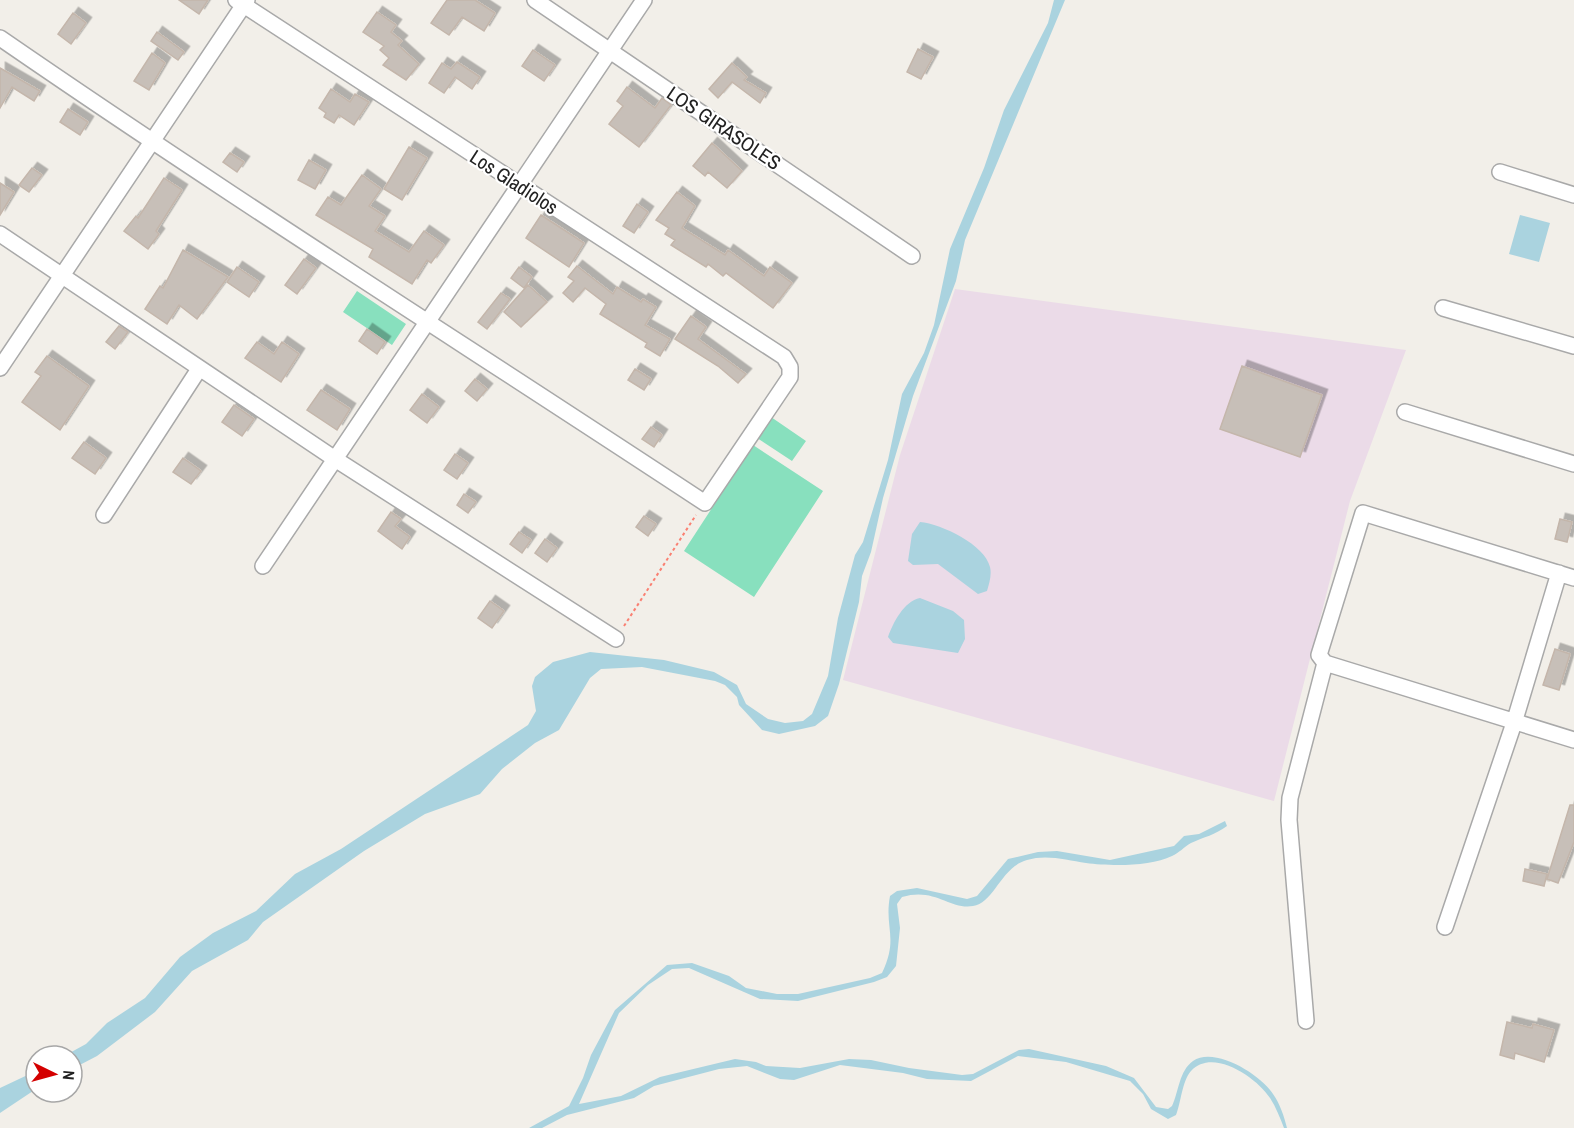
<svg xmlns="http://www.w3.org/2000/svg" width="1574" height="1128" font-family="'Archivo Narrow',sans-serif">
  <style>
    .industrial { fill: #ebdbe8 }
    .pitch { fill: #88e0be }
    .water { fill: #aad3df }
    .building { fill: #c7bfb8; stroke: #c4b6ab; stroke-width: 1.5; filter: url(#shadow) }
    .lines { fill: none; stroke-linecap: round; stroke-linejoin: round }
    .minor-casing { stroke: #a9a9a9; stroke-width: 18 }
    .path { stroke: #fa8072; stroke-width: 2; stroke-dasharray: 3 3; stroke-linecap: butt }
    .minor { stroke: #fff; stroke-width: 15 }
    .labels { text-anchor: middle; stroke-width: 4.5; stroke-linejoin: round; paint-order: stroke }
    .street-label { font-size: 20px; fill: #222; stroke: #fff }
  </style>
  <defs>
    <filter id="shadow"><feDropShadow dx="5.5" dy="-5.5" stdDeviation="0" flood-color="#0004"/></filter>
  </defs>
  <rect width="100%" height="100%" fill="#f2efe9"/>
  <path class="industrial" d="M955,289L1406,350L1350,501L1274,801L843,680L900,455Z"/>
  <path class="pitch" d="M357,291L406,324L392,345L343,312Z
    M771,417L806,441L792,461L757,438Z
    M753,445L823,491L754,597L684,551Z"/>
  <path class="water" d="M1054,0H1065L965,240L956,281L913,396L883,498L871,552L862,576L859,602L839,684L828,716L815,726L779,734L762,730L739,705L737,697L725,685L715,681L642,667L601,669L590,678L559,730L535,743L502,769L480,794L425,814L364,851L263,922L248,940L192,971L155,1012L97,1056L72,1069V1056H64L86,1044L107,1023L145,998L180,957L213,933L256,911L295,874L341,849L528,725L536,711L532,686L535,677L553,662L590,652L664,660L714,672L737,685L746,704L768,719L785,723L803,721L812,714L828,676L838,618L855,555L863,542L888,460L902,394L924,353L934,325L950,249L984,168L1004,110L1048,23Z
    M1520,215L1550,223L1539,262L1509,254Z
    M920,522C942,524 985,545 990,567C992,575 989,584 987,591L978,594L938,564L913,565L908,561L912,534Z
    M920,598L953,611L964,620L965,639L958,653L893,643L888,637C893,623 904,601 920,598Z
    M1225,821L1227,826C1215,835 1204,837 1191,843C1184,847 1179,853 1172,856C1150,867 1109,866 1086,863C1067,860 1046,854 1027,860C1001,867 994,903 973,906C950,910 935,887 902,897L897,904L900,928L896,966L887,977L874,982L798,1001L760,999L689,968L672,969L648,985L619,1013L579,1104L621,1096L660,1077L735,1059L756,1062L766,1066L800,1068L849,1059L871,1060L909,1068L962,1075L973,1074L1019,1050L1029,1049L1106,1066L1134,1078L1156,1107L1168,1109L1172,1106C1179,1091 1179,1071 1193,1061C1215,1046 1261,1075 1273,1094C1280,1104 1284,1116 1287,1128H1284C1280,1118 1276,1107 1270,1098C1257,1078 1213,1047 1191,1071C1182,1081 1181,1103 1176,1115L1168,1119L1151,1109L1143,1094L1130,1081L1066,1062L1018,1056L971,1081L927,1079L903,1073L840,1065L794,1080L780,1079L747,1066L719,1069L654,1086L634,1098L567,1115L542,1128H529L569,1106L583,1078L591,1055L615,1010L667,965L692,963L729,976L746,988L777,994H798L870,978L882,973C899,938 884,928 890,896L897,891L917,888L967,899L977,896L1008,859L1038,852L1057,851L1110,860L1174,846L1184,836L1199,834Z
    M36,1071V1089L0,1113V1088Z"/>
  <path class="building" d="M179,0H208L199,14Z
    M447,0H475L495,13L484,31L462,17L449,35L431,23Z
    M377,12L396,25L391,32L402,41L398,45L419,64L406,80L383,65L389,58L380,50L384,46L363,32Z
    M73,13L86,23L71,44L58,34Z
    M157,32L184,52L178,60L151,41Z
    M918,49L933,57L921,79L907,72Z
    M533,50L555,65L544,81L522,66Z
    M152,53L165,63L149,90L134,81Z
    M457,62L480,77L472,89L455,77L444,93L429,83L442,63L451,69Z
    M732,63L747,77L744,80L766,93L760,103L732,82L718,98L709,89Z
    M0,68L40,91L34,101L12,87L0,108Z
    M627,87L655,108L662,98L671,105L639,147L609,124L623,106L617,101Z
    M331,89L350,102L355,94L369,102L354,125L339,115L334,123L324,117L326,113L319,108Z
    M68,109L88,122L80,135L60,122Z
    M712,143L742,171L727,188L708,172L705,176L693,166Z
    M409,147L427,158L402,200L384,189Z
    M230,153L244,162L237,172L223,162Z
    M309,160L326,170L315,189L298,180Z
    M32,168L42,175L29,192L19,185Z
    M362,175L381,189L369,206L385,216L375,231L409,252L424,231L444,245L431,263L427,260L412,284L369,257L373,249L316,215L328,197L341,205Z
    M164,178L182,190L156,231L159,234L148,249L124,231L136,216L138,218Z
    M0,183L14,192L0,215Z
    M677,192L695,206L682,228L725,255L728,250L764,276L770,267L792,283L773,308L726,273L723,276L708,264L706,267L671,245L675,240L665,234L669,228L656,220Z
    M637,204L648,212L634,233L623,226Z
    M541,215L584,243L569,267L526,238Z
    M183,250L228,277L197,319L179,305L167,324L145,309L160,286L163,288Z
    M304,259L316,268L297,294L285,285Z
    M577,266L613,294L617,287L641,302L643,299L656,307L645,325L670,339L660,356L645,347L647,343L600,314L606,304L585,288L573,302L563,293L574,281L568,277Z
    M237,267L259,282L249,297L227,282Z
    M519,267L532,277L524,288L511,278Z
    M528,285L547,302L521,327L504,312Z
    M501,293L510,299L487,329L478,322Z
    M691,316L706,327L698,339L746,374L738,383L718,366L675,339Z
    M119,326L128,332L115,349L106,342Z
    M367,329L385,342L377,354L359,341Z
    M257,342L274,354L282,342L299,354L281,382L245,358Z
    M47,356L89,386L60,430L22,402L41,376L35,372Z
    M1242,366L1322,395L1300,457L1220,429Z
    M635,369L651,379L644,390L628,380Z
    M475,379L487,389L477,401L465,391Z
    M321,390L350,409L337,430L307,410Z
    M422,394L439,407L427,423L410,410Z
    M234,405L254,419L242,436L222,422Z
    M651,427L662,435L654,447L642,439Z
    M84,442L106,458L95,474L72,458Z
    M455,454L468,463L457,479L444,470Z
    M183,458L201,471L191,484L173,472Z
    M464,494L476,502L468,513L457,505Z
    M391,512L401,519L395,526L410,537L402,549L378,531Z
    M644,516L656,524L648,536L636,527Z
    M1560,519L1572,522L1567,542L1555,539Z
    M519,532L531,540L522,553L510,544Z
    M545,539L557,548L547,562L535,553Z
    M490,601L504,611L492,628L478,618Z
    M1555,649L1570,654L1559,690L1543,685Z
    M1570,805H1574V842L1558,883L1547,879Z
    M1525,869L1547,874L1544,886L1523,881Z
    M1507,1022L1532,1028L1533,1024L1554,1030L1544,1062L1515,1053L1514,1059L1500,1055Z"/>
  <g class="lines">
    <g class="minor-casing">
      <path id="minor" d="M535,0L912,256
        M0,38C232,198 470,348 705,503L790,377V367L784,357L236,0
        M1500,172L1574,195
        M0,234L335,459L616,639
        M1443,308L1574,346
        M0,368L247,0
        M1405,412L1574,464
        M104,515L199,369
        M263,566L644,0
        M1574,578L1363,513L1319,655L1325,663L1574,740
        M1445,927L1514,723L1559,573
        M1306,1021L1289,820L1290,798L1325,663"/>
    </g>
    <path class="path" d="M624,626L696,515"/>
    <use href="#minor" class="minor"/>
  </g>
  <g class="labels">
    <g class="street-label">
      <text transform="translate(724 128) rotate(34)" y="7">LOS GIRASOLES</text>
      <text transform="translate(514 182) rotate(33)" y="7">Los Gladiolos</text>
    </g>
  </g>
  <g transform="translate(54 1074) rotate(95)"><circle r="28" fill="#ffffff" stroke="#a7a7a7" stroke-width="1.5"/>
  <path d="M0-4.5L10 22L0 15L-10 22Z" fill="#d40000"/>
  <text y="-9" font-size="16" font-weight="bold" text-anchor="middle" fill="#222222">N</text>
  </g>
</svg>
